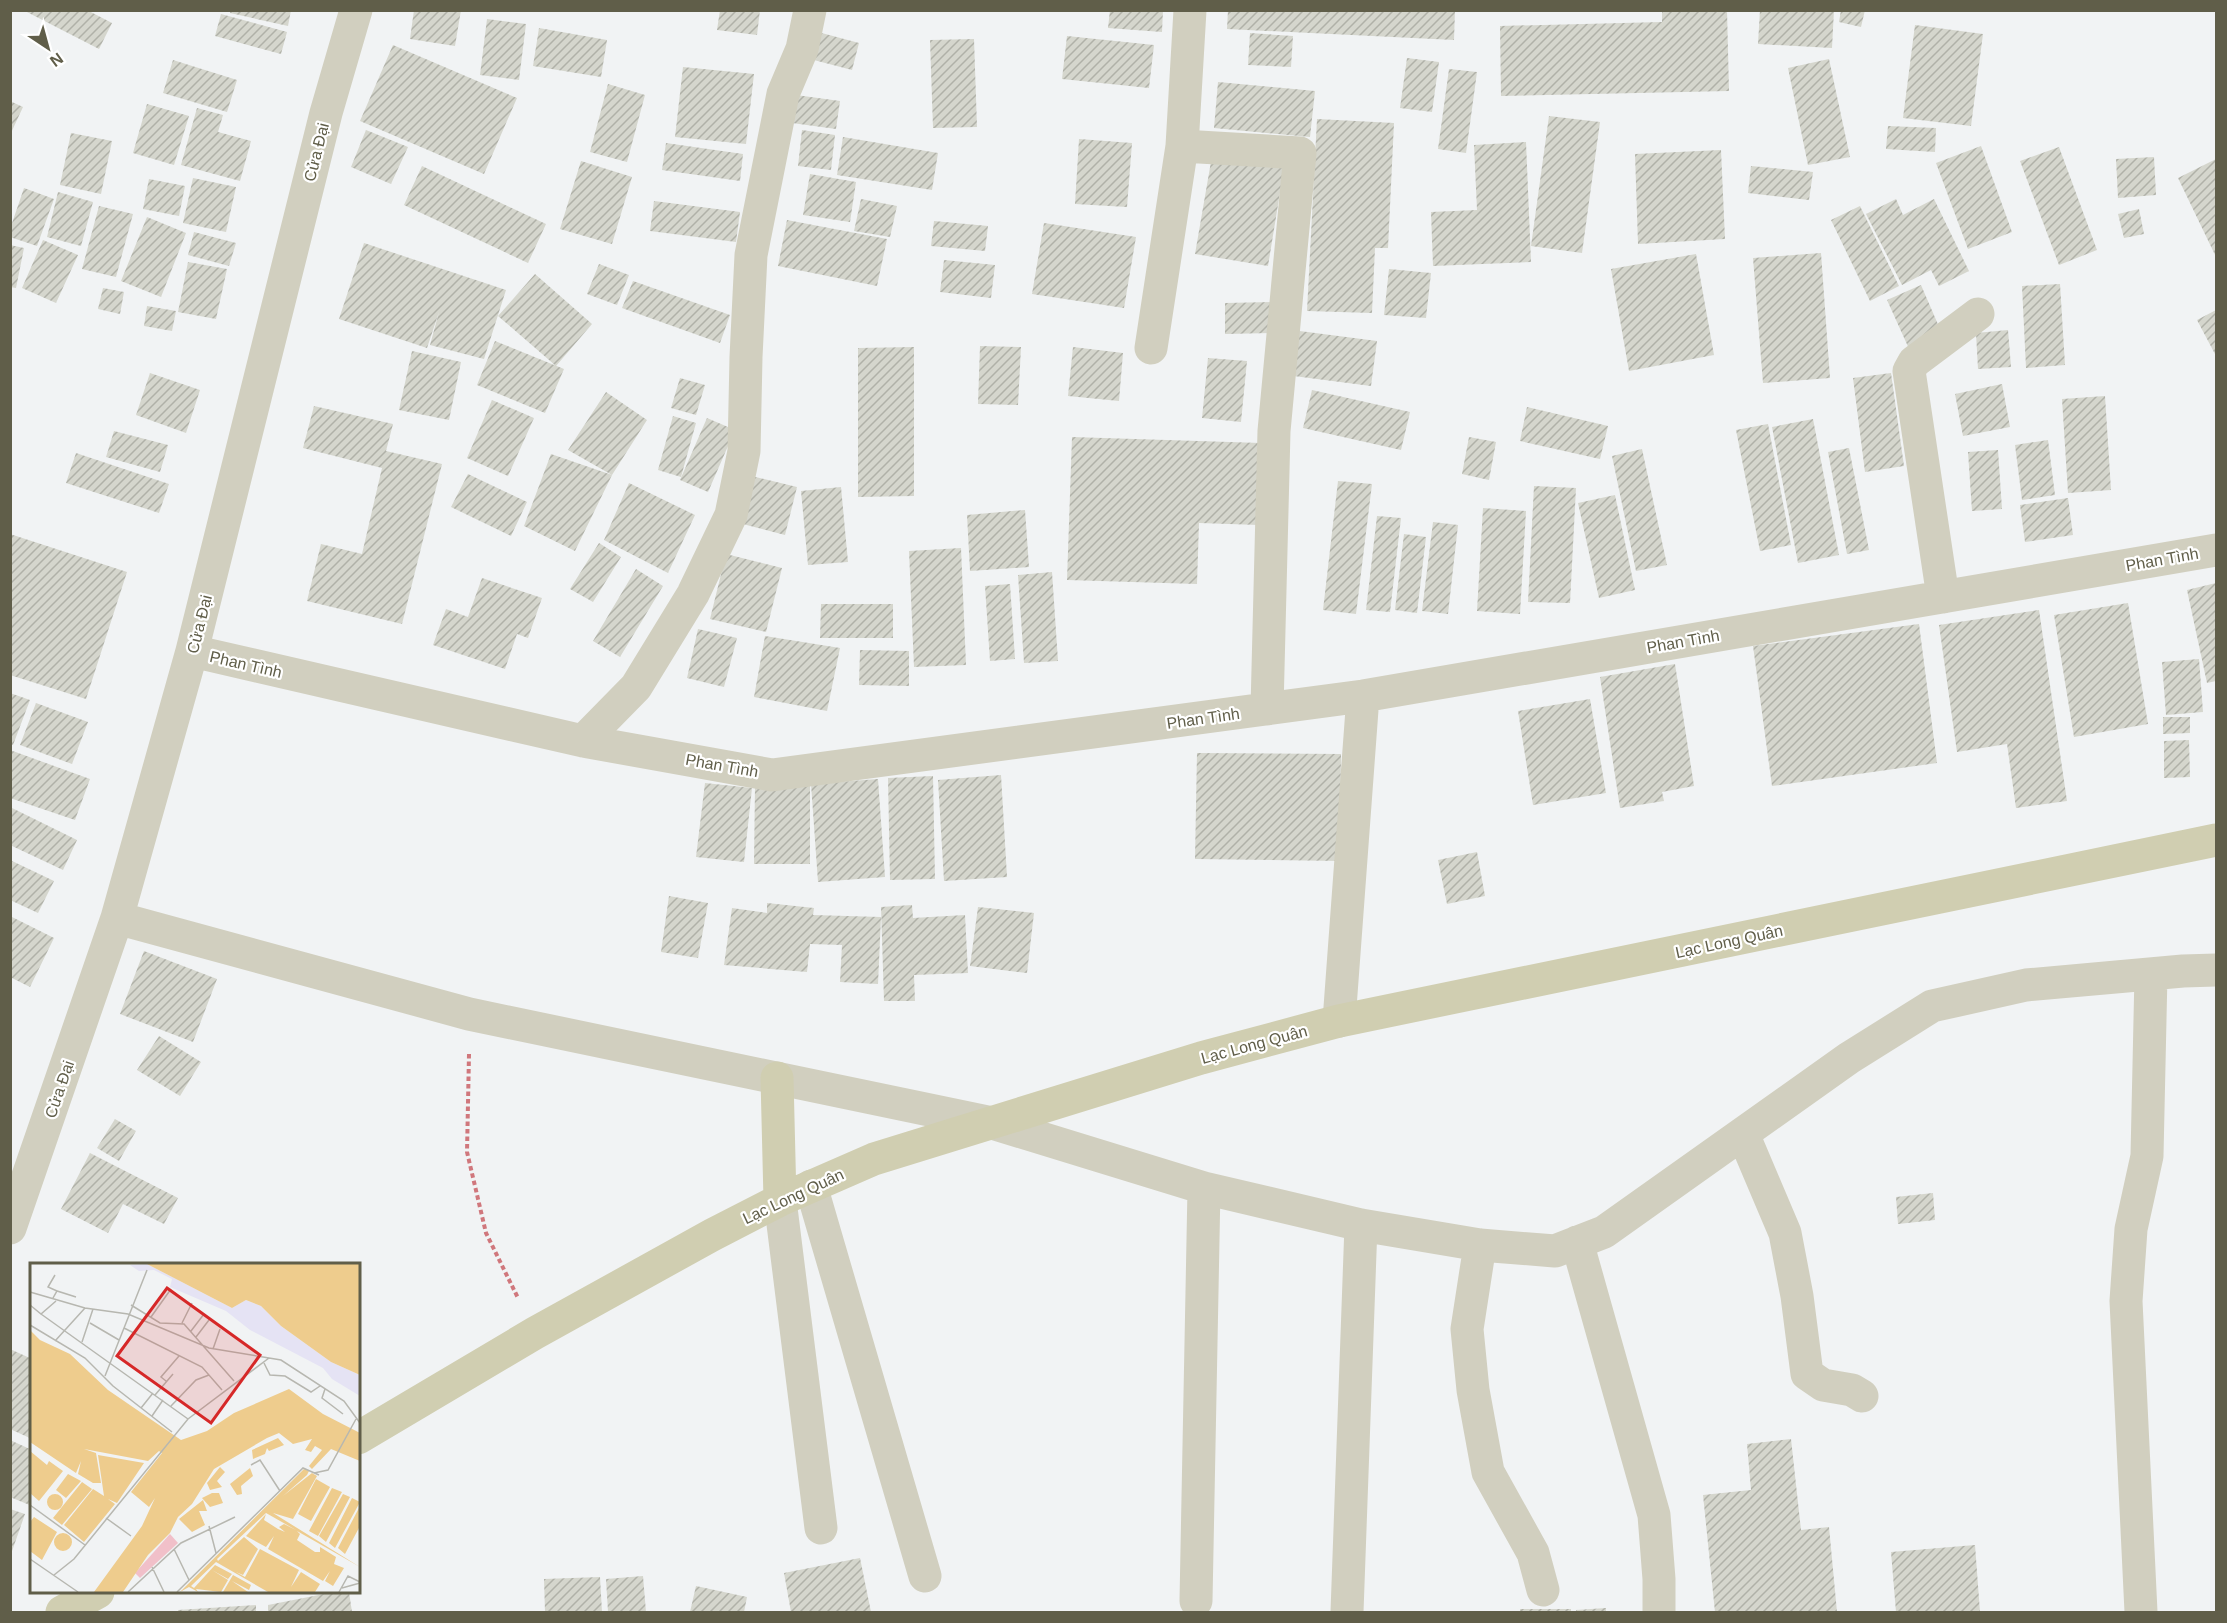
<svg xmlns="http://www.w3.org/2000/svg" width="2227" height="1623" font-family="Helvetica,sans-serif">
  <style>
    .building { fill: url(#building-hatch) }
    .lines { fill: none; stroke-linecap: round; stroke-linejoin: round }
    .path { stroke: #d0777c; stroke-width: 4; stroke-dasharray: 4.5 3; stroke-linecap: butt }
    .minor { stroke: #d1cfbf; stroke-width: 33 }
    .major { stroke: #d0ceb1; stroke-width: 33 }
    .labels { text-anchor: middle; stroke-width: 4.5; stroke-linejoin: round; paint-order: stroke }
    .street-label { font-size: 16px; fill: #605e49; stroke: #fff }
    .inset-road { fill: none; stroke: #b7b7b0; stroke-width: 1.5 }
    .view { fill: #d62828; fill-opacity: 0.15; stroke: #d62828; stroke-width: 3 }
    .inset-edge { fill: none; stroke: #605e49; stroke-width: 3 }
  </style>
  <defs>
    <pattern id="building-hatch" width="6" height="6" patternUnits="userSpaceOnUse" patternTransform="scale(1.5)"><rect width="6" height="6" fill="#d5d6cd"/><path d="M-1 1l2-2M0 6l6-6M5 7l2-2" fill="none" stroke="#b0b1a8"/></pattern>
  </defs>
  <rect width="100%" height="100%" fill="#f1f3f4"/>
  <path class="building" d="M23,10H87L112,23L99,49Z
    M231,10H291L288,26L230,13Z
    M414,10H461L455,46L410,39Z
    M720,10H760L757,35L717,30Z
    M1110,10H1163L1162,32L1108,28Z
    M1228,10H1455L1454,40L1227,29Z
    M1662,10H1727L1729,91L1501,96L1500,26L1662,22Z
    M1760,10H1834L1832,48L1758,44Z
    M1841,10H1865L1861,27L1839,22Z
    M221,14L287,32L281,54L215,36Z
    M487,19L526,24L519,80L480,75Z
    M1915,25L1983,34L1971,126L1903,118Z
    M539,28L607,40L601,77L533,66Z
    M818,32L859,43L852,70L810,59Z
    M1250,33L1293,36L1291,67L1248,65Z
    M1067,36L1154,45L1149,88L1062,79Z
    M974,39L977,127L933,128L930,40Z
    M393,45L517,98L484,174L360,121Z
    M1407,58L1439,62L1432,112L1400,108Z
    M1829,59L1850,157L1808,165L1788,68Z
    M173,60L237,80L227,112L163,93Z
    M683,67L754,74L746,144L675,137Z
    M1449,69L1477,72L1466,153L1438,149Z
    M1218,82L1315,91L1310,137L1214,128Z
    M608,84L645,95L627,162L590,152Z
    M796,95L840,101L836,129L792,123Z
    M10,101L23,107L10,135Z
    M147,104L189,116L174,165L133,153Z
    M197,108L223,115L218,132L251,141L240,181L181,165Z
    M1549,116L1600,122L1582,253L1531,246Z
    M1317,119L1394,123L1388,248H1375L1372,313L1307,311Z
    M1888,126L1936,128L1935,152L1886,149Z
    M366,130L408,147L391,184L351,167Z
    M802,130L835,135L831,170L798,166Z
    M71,133L112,141L101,194L60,185Z
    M843,137L938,153L932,190L837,175Z
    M1079,139L1132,143L1127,207L1075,204Z
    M1526,142L1531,262L1433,266L1431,212L1477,210L1474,145Z
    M666,143L743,154L740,181L662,170Z
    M1981,146L2012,232L1968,249L1936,163Z
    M2059,147L2097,250L2059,265L2020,161Z
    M1213,150L1285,162L1268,266L1195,254Z
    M1721,150L1725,239L1638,244L1635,154Z
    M2154,157L2156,195L2118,198L2116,159Z
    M2216,159V257L2178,178Z
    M581,161L632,177L612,244L560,229Z
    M422,166L546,224L528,263L404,205Z
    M1751,166L1813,172L1809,200L1748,193Z
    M810,174L856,182L850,222L803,215Z
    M193,178L236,187L226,232L183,223Z
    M149,179L185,186L179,216L143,209Z
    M24,188L54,199L37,246L10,237V229Z
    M58,192L93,202L81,246L47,237Z
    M861,199L897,206L890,237L854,231Z
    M1896,199L1903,215L1934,199L1969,271L1939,286L1931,270L1902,285L1866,214Z
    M654,201L740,212L736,242L650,231Z
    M99,206L133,214L116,277L82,269Z
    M1860,206L1899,286L1870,301L1831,220Z
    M2139,209L2144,234L2124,238L2118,214Z
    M147,217L186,233L161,297L121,281Z
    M787,220L887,239L877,286L778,266Z
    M934,221L988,226L985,251L931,246Z
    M1044,223L1136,237L1124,308L1032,294Z
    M194,232L236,243L229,266L188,255Z
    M43,240L78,255L56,303L22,288Z
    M364,243L506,290L484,359L430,345L439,312L427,348L339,319Z
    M10,245L24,248L16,288L10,287Z
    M1821,253L1830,378L1763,383L1753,258Z
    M1696,254L1714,355L1629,371L1611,269Z
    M944,260L995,265L991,298L940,292Z
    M188,262L227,269L216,319L178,312Z
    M599,264L629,275L617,305L587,294Z
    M1389,269L1431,273L1426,318L1384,315Z
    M535,274L592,324L556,366L498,316Z
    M633,281L730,315L720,343L622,308Z
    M2060,284L2065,365L2026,368L2022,286Z
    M1921,285L1943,336L1910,351L1887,300Z
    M103,288L124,292L120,314L98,309Z
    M1273,302L1274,333L1225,334V303Z
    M147,306L176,311L172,331L144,326Z
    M2216,310V356L2197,320Z
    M1292,330L1377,341L1371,386L1286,375Z
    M2008,330L2011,367L1978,369L1976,333Z
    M495,341L564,369L545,413L477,385Z
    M980,346L1021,347L1018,405L978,404Z
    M914,347V496L858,497V348Z
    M1073,347L1123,353L1119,401L1068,396Z
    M412,351L461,362L449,420L399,410Z
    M1208,358L1247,361L1241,422L1202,418Z
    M150,373L200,390L186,433L136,415Z
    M1891,373L1904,466L1865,472L1853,378Z
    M680,378L705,385L696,415L671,408Z
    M2002,384L2010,427L1963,436L1955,394Z
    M1312,390L1410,412L1401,450L1303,428Z
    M606,392L647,420L612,475L568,450Z
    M2105,396L2111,490L2068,493L2062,399Z
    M492,400L534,418L508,476L467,458Z
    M314,406L393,424L386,451L442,464L402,624L307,601L321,544L362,554L382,468L303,448Z
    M1527,407L1608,426L1600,459L1520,441Z
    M673,416L696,423L681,477L658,470Z
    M707,418L735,430L708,492L680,480Z
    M1813,419L1839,555L1798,563L1772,427Z
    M1768,424L1791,545L1760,551L1736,430Z
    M114,431L168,445L160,472L106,457Z
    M1072,437L1261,443L1259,525L1199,523L1197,584L1067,580Z
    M1469,437L1496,442L1489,480L1462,474Z
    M2048,440L2055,495L2022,500L2015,445Z
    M1849,448L1869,550L1847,554L1828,452Z
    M1642,449L1667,565L1636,571L1612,456Z
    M1998,450L2002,509L1972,511L1968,452Z
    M76,453L169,484L159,513L66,483Z
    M551,454L612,475L575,551L524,526Z
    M468,474L527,502L511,536L451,507Z
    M747,475L797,487L785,535L735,522Z
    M1338,481L1372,484L1356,614L1323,610Z
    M629,483L695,515L668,573L604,540Z
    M1534,486L1576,488L1570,603L1528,602Z
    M841,487L848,562L808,565L801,491Z
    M1615,495L1635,590L1599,598L1578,503Z
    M2068,498L2073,535L2025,542L2020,505Z
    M1483,508L1526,511L1520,614L1477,611Z
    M1025,510L1029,567L970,571L967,515Z
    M1377,516L1401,518L1390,612L1366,610Z
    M1433,522L1458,525L1448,614L1422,611Z
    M10,534L127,572L86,699L10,675Z
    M1404,534L1426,537L1417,613L1395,610Z
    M599,543L621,557L593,602L570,589Z
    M961,548L966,665L914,667L909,551Z
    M726,554L782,568L766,632L710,619Z
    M636,569L663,586L620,657L593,641Z
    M1052,572L1058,661L1024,663L1018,575Z
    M482,578L542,598L528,638L517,634L505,669L433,645L446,609L468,617Z
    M2216,583V681L2207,683L2187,590Z
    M1010,584L1015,659L990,661L985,586Z
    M2128,603L2148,724L2074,737L2054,615Z
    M821,604H893V638H820Z
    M2039,610L2067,801L2016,808L2007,744L1957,752L1939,625Z
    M1919,624L1937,763L1772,786L1753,646Z
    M698,629L737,638L724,687L687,678Z
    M765,636L840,648L827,711L754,697Z
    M860,650L909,651V686L859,685Z
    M2199,659L2203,712L2166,715L2162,662Z
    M1675,664L1694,786L1662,792L1664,801L1620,808L1600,677Z
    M10,693L30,700L13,745L10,744Z
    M1590,699L1606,793L1533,805L1518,711Z
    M36,703L88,722L72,764L20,745Z
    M2163,717H2190V733L2163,734Z
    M2189,740L2190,777L2164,778V741Z
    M10,750L90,779L75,820L10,798Z
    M1197,753L1341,754L1340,861L1195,859Z
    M1001,775L1007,877L944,881L938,780Z
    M933,776L935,879L890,880L888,778Z
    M878,779L885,877L818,882L811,784Z
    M705,783L752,788L744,862L696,857Z
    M755,786H810V864H754Z
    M10,807L77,840L63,870L10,845Z
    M1477,852L1485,896L1447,904L1438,860Z
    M10,860L54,881L38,913L10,900Z
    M669,896L708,903L698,958L661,952Z
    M767,903L814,908L813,915L881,917L878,984L840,982L842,945L810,944L807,972L724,965L732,908L767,913Z
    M912,905L913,918L965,915L968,973L914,975L915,1001H884L881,907Z
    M978,907L1034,913L1027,973L970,966Z
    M10,916L54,938L30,987L10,977Z
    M144,951L217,979L193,1042L120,1014Z
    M159,1036L201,1062L180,1096L137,1070Z
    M115,1119L136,1131L119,1161L97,1148Z
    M90,1153L178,1198L164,1224L123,1204L108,1233L61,1209Z
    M1933,1193L1935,1220L1898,1224L1896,1197Z
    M10,1349L32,1359V1439L10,1429Z
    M1791,1439L1801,1530L1829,1527L1837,1612H1715L1703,1495L1751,1490L1747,1444Z
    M10,1440L32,1450V1506L10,1497Z
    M10,1509L25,1514L11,1554H10Z
    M1975,1545L1980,1612H1896L1891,1552Z
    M860,1558L871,1612H791L784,1573Z
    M643,1576L646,1612H608L606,1579Z
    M600,1577L602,1612H545L544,1579Z
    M696,1586L747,1597L744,1612H690Z
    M334,1592H349L352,1612H268V1605Z
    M256,1605V1612H178V1610Z
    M1606,1608V1612H1576V1610Z
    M1520,1609H1571V1612H1520Z"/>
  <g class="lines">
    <path class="path" d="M469,1054L467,1152L486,1233L518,1298"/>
    <path class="minor" d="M1182,146L1300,153L1274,431L1267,709
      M1151,348L1182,146L1190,10
      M1943,597L1909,371L1914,362L1978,314
      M192,651L583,741L772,775L1363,696L2216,550
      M583,741L636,687L693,594L731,515L744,451L746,357L751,255L783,94L802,49L810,10
      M117,918L469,1014L992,1123L1204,1188L1361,1225L1480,1245L1555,1251L1604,1232L1849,1058L1932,1006L2026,985L2183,971L2216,970
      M1339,1021L1363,696
      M1743,1134L1785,1233L1797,1296L1807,1374L1823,1385L1852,1390L1862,1396
      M811,1186L925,1576
      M780,1200L821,1528
      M10,1228L117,918L192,651L326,113L356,10
      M1577,1242L1654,1515L1659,1579V1612
      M1480,1245L1467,1329L1473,1390L1488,1472L1533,1553L1543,1590
      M1196,1601L1204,1188
      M1347,1612L1361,1225
      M2141,1612L2126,1301L2131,1229L2147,1156L2151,974"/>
    <path class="major" d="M777,1078L780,1200
      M358,1438L535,1333L712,1235L780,1200L874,1159L1201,1058L1339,1021L2216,840
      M62,1612L98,1592"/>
  </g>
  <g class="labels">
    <g class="street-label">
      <text transform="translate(316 152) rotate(-76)" y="6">Cửa Đại</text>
      <text transform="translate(2162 559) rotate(-10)" y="6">Phan Tình</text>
      <text transform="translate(199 624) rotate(-76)" y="6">Cửa Đại</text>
      <text transform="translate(1683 641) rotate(-10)" y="6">Phan Tình</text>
      <text transform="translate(246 664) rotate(13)" y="6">Phan Tình</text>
      <text transform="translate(1203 718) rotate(-8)" y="6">Phan Tình</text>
      <text transform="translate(722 765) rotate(10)" y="6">Phan Tình</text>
      <text transform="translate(1729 941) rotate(-12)" y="6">Lạc Long Quân</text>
      <text transform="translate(1254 1044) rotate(-15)" y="6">Lạc Long Quân</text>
      <text transform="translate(59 1089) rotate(-71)" y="6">Cửa Đại</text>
      <text transform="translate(793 1196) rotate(-25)" y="6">Lạc Long Quân</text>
    </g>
  </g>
  <g transform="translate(30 1263)">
    <rect width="330" height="330" fill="#f1f3f4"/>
    <path d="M140,271L148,280L110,315L105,310Z" fill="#f1c0c9"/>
    <path d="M117,1L202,45L216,37L231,43L251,63L301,99L330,112V133L302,116L293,105L220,67L196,48L140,24L142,16L124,7L109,8L100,2Z" fill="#e5e3f4"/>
    <path d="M117,1H330V112L301,99L251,63L231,43L216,37L202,45ZM0,67L10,77L40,91L78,127L151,177L177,168L204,150L259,126L293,151L330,170V198L301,186L282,206L279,203L292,187L285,183L281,189L275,187L282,176L263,181L249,170L237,175L184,206L162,241L148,254L140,270L118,292L93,329H64L112,263L125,235L119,244L101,229L132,190L129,188L118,198L54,186L66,190L71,220H63L48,211L51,198L46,210L0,179ZM248,175L254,182L239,188L237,185L235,191L223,196L222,187ZM0,188L17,202L19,198L33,208L9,238L0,230ZM68,192L114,200L87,240L78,236L85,241L54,279L34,262L63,226L74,233ZM190,204L195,209L187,218L192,224L180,227L177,220ZM220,205L223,213L211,223L212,231L207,232L200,221ZM274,206L279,208L277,212L253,233L282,210L287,213L263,256L243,250L330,304L267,268L270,271L267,277L285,289H290V284L306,294L304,301L314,305L303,323L295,318L300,308L293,318L238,286L244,273L236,284L216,273L236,251L234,257L248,266L255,269L249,264L254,261L266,267L236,250L187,296L188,298L214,274L228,286L213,312L206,309L215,314L230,286L269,307L261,324L271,309L290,321L285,329H238L186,299L161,323L164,325L185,302L202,311L198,316L182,307L198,317L191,329L166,326L168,329L159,324L150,329ZM38,211L51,218L36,235L26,227ZM286,216L300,224L281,258L268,251ZM52,219L62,226L32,262L23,255ZM302,225L312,229L288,273L279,268ZM182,230H189L193,240L180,244L172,235ZM17 239a8 8 0 1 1 16 0a8 8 0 1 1-16 0ZM313,231L320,234L296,279L289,273ZM322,235L330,239L305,285L299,280ZM173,237L177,248H169L175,262L162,269L149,256ZM330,243V263L315,291L308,285ZM4,254L27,269L12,297L0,288V259ZM24 279a9 9 0 1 1 18 0a9 9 0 1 1-18 0ZM203,312L221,322L219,327L202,318L218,329H193Z" fill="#eecc8d"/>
    <path class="inset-road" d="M25,12L18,24L27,28M0,29L55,45L98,51L179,85L251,97L314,138L330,160M23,35L27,28L46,34M0,42L11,51L26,38M101,42L130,60L154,61L204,118M11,51L158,156M121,54L141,26M60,60L89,77M152,60L162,40M0,62L55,95L83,123L142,169M94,65L172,104L192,127M161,68L174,51M166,74L179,57M25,78L55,45M52,79L63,46M183,86L190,66M234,100L240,112L255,113L281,129L290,123M75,113L117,7M136,118L131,114L149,93M295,126L292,135L313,151M125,132L143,111M141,143L166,117L179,112M111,145L123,130M122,153L133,137M221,202L230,197L250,228M284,210L298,207L326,156M0,242L55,282M76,255L101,273M179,263L186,290M144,286L159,317M0,296L48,329M122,304L134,329M24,312L44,296L158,156L239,95M312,325L330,320M98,329L151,280L205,254M147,329L273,205L289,212M309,329L318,313L330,319"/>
    <path class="view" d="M137,25L230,92L181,160L87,93Z"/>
    <rect width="330" height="330" class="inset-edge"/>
  </g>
  <rect width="2227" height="1623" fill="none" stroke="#605e49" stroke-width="24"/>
  <g transform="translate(48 48) rotate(144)" stroke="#ffffff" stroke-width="4.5" paint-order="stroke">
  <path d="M0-4.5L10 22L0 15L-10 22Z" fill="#605e49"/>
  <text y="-9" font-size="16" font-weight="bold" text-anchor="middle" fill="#605e49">N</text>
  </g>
</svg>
